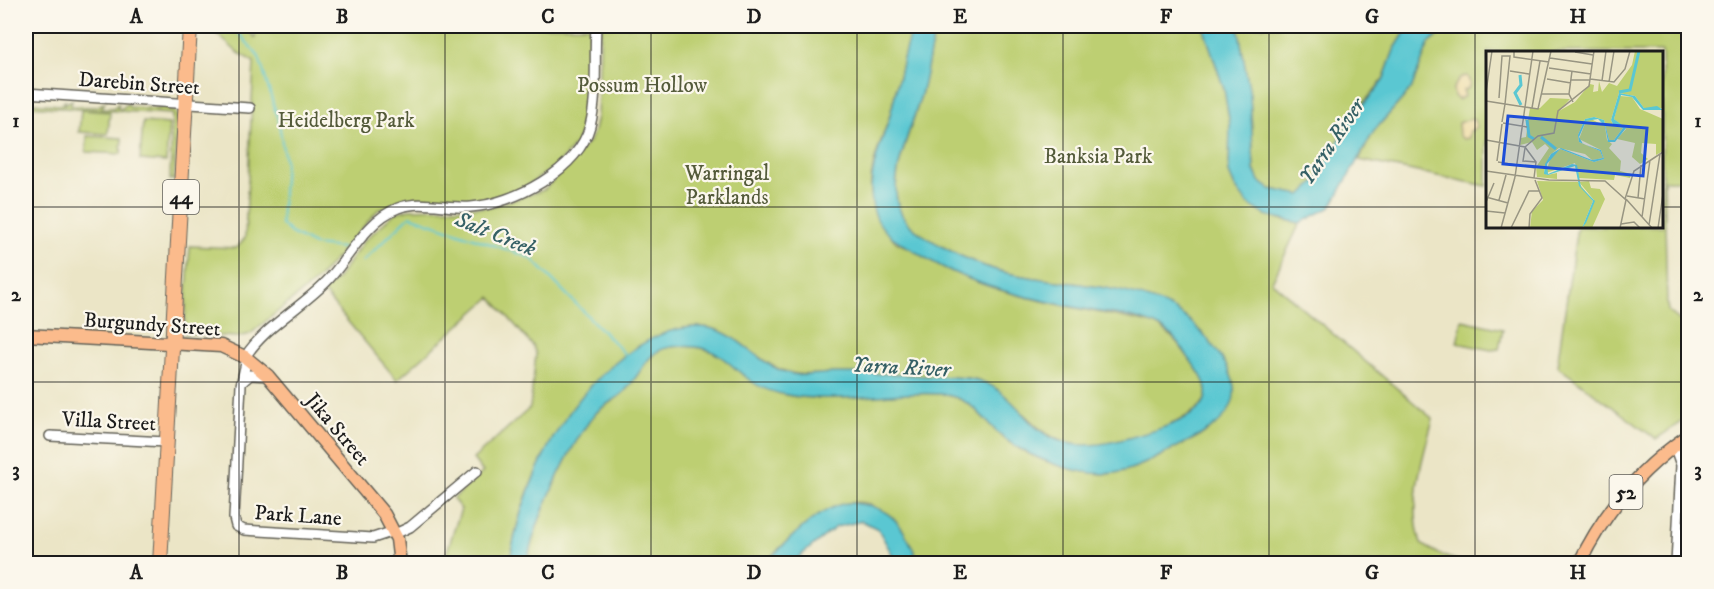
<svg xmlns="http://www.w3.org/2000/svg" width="1714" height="589" font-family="'IM FELL DW Pica',serif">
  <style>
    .green { fill: #bdcf72; stroke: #6c7647; stroke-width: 1.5 }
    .sand { fill: #eeda9e; stroke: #857b5d; stroke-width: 1.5 }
    .water { fill: #5ac7d2; stroke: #3b7277; stroke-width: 1.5 }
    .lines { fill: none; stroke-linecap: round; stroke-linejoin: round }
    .stream { stroke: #5ac7d2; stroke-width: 2 }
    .minor-casing { stroke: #646258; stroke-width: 12 }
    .major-casing { stroke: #646258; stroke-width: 15 }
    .highway-casing { stroke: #646258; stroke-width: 16 }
    .minor { stroke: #fff; stroke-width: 9 }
    .major { stroke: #fbbb8c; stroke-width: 12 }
    .highway { stroke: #fbbb8c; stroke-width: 14 }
    .grid { fill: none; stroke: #1c1c1c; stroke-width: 1.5; stroke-opacity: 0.55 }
    .labels { text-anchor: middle; stroke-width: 4.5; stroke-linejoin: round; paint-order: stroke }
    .shield { fill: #fbf7ec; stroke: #5f5e5a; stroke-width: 1.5 }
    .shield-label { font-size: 20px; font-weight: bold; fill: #1c1c1c }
    .street-label { font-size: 21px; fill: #1c1c1c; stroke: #fbf7ec }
    .park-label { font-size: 21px; fill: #545b3a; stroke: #fbf7ec }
    .water-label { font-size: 22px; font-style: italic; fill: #356065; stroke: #fbf7ec }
    .inset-river { fill: none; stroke: #5ac7d2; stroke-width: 3 }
    .inset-road { fill: none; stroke: #989582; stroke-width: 1.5 }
    .view { fill: #1d4ed8; fill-opacity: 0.15; stroke: #1d4ed8; stroke-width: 3 }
    .inset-edge { fill: none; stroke: #1c1c1c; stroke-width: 3 }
    .neatline { fill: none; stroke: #1c1c1c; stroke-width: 2 }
    .grid-label { font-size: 20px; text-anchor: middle; font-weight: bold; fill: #1c1c1c }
  </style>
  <rect width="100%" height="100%" fill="#fbf7ec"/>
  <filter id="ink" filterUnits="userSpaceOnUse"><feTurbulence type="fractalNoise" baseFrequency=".0167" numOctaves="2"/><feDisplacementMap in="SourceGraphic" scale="12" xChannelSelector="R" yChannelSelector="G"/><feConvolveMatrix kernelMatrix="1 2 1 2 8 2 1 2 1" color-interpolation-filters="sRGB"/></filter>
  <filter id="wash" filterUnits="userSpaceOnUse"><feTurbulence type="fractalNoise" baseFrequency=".008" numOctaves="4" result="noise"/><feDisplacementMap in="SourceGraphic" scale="24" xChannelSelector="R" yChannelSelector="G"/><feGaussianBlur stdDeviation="1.35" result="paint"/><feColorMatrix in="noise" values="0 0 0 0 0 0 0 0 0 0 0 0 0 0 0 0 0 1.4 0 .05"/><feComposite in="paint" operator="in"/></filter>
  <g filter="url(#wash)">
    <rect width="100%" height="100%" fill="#ebe5c6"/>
    <path class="green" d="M208,26H244L255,38L256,26H590L585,119L576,144L557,165L524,188L496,199L464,204L417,197L378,210L318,279L250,334L238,337L184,334L190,246L237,248L245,238L254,62L237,52Z
      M601,26H913C901,56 898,87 889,118C882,140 864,178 873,201C876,209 890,236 895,241C901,246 910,247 916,251C986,299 1073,305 1153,324C1171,333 1180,345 1191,361C1198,371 1209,383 1206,396C1202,420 1111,449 1089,447C1033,443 1026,403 983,382C971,376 953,378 940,377C905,375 871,373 837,373C824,373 810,376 798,374C759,370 742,331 704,327C678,325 661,336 640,349C631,354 620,360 611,367C557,415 519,492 510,563H443L461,509L453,499L483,472L473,459L530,408L536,354L533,346L491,297L397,380L323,292L338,278L363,242L395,213L409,209L490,207L544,190L588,143L594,131L597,116Z
      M937,26H1203L1224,89L1230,124L1229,173L1235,187L1279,219L1300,223L1272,282L1433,419C1422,461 1408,501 1421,544L1443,556L1465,563H919C912,546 903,536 889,522C884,517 876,506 869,504C834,492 787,542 764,563L527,564C534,523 569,445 595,414C604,404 616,401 625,391C651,362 646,342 694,347C730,350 744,386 785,395C823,402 867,396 905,394C920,394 936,392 950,396C974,401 985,422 1002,437C1027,458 1082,478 1115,473C1135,470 1159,457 1177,447C1187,442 1201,437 1210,429C1217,422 1230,401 1233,391C1236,380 1226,366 1220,357C1207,337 1188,315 1166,306C1119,284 1063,284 1012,274C986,269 959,256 936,243C920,234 905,226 899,208C887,176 915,123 922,91C928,69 929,48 937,26Z
      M1238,26H1409L1394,50L1383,80L1356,112L1316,181L1301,195L1270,189L1259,181L1254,169L1250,95Z
      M1451,26H1688V180H1664L1667,304L1668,311L1688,327V417L1656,439L1557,366L1577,227L1662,226V52H1488L1487,186L1359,160L1374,131L1411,89L1429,43Z
      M33,98L32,103L60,105L66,100L63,105L72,100L71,106L97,107L105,102L102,108H113L119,103L117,108L121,109L128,103L129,107L158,109L162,106L175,111L178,117L174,180H170L172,114L26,106Z
      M81,110L110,112L108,134L79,132Z
      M143,122L169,124L166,162L140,160Z
      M87,136L122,138L121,154L86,152Z
      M1462,320L1503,329L1499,349L1491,350L1457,343Z"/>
    <path class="sand" d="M1467,76L1470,83L1468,89L1463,90L1465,96L1458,100L1454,96L1453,88L1461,77Z
      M1471,119L1474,120L1477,127L1470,131L1469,138L1463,139L1459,135L1458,123Z"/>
    <path class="water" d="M913,26H937C929,48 928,69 922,91C914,123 887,177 899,208C905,226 921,234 936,243C959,256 986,269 1012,274C1063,284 1119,284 1167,306C1189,316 1208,338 1221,357C1231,372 1239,389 1231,406C1220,429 1192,439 1171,450C1155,459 1134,470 1115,473C1081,478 1022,456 997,432C983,418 972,401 951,396C937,392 920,394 906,394C871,396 827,401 793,396C778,394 763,390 751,381C732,368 720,349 695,347C646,342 651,362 625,391C616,400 604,404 595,414C570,444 533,524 527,563H510C515,519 537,462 561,425C588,381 647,324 701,327C742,329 759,372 799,375C811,376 824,373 836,373C866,373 896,374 925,376C942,377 960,376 977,380C997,385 1011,400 1024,415C1061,460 1105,445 1153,431C1168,426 1196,417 1204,402C1210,390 1203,378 1196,368C1186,355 1177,337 1163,329C1141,316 1108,314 1084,309C1025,298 967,285 916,252C901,242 886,237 877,219C862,187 879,150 889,119C898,88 901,56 913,26Z
      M1203,26H1238L1250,95L1254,170L1259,181L1270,189L1301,195L1316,181L1348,124L1383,81L1394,50L1409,26H1451L1429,43L1411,89L1374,131L1331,207L1300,223L1265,215L1247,203L1235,187L1229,173L1230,124L1224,89Z
      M846,503C891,503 903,524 919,563H897L878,529L862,521L836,527L791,563H764C788,542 814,510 846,503Z"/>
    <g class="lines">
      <path class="stream" d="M233,26L259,57L279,123L285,162L281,224L291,233L314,245L343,248
        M363,261L410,216L531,258L627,356"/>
    </g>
  </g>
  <g filter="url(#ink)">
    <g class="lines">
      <g class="minor-casing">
        <path id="minor" d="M26,93L250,108
          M245,357C266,325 303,307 329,279C350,256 367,220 398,208C421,199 447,209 471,207C514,204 578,170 590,126C598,95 594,58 596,26
          M247,358L241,385L234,518L236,526L244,530L373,538L394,531
          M242,382L250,375L268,376
          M50,436L166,442
          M1674,445L1681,465L1676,564
          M395,534L410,527L477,471"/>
      </g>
      <g class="major-casing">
        <path id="major" d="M26,335L221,346L245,357L268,376L384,514L397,539L400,564
          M1579,564C1604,512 1641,468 1688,436"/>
      </g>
      <g class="highway-casing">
        <path id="highway" d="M160,564L190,26"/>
      </g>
      <use href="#minor" class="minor"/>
      <use href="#major" class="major"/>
      <use href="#highway" class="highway"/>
    </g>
  </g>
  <path class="grid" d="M239,26V564M445,26V564M651,26V564M857,26V564M1063,26V564M1269,26V564M1475,26V564M26,207H1488M1662,207H1688M26,382H1688"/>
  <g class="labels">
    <g class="shield">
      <rect x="163" y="180" width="36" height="34" rx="4.5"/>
      <rect x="1609.5" y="475" width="33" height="34" rx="4.5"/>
    </g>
    <g class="shield-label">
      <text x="181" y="204">44</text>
      <text x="1626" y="499">52</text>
    </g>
    <g class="street-label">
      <text transform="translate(139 83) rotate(4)" y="7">Darebin Street</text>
      <text transform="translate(152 324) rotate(4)" y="7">Burgundy Street</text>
      <text transform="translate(109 421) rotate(3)" y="7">Villa Street</text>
      <text transform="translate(338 429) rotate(50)" y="7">Jika Street</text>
      <text transform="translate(298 515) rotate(4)" y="7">Park Lane</text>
    </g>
    <g class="park-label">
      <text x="642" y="92">Possum Hollow</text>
      <text x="346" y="127">Heidelberg Park</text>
      <text x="1098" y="163">Banksia Park</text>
      <text x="727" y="180">Warringal<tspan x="727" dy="24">Parklands</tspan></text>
    </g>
    <g class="water-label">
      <text transform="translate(1331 141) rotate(-56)" y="8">Yarra River</text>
      <text transform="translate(496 233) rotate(22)" y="8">Salt Creek</text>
      <text transform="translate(901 366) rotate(3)" y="8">Yarra River</text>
    </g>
  </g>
  <g transform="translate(1486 51)">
    <rect width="177" height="177" fill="#ebe5c6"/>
    <path d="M149,0H177V57H158L149,45L133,42L125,69L128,75L137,77L128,89H123L118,69L108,66L99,68L92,84L93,91L114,100L117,107L106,109L99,103L73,97L64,104L58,120L61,124L71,122V128L51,126L50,116L63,97L59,93L51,99L46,91L34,94L35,87L40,86L42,72L38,68L42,69L44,57H54L64,47L84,48L73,60L89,51L104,33L108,34L107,41L112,40L113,30L116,41L123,32L131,35L146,14ZM134,45L146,46L154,58L177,68V100L170,104V93L156,92L155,102L162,108L154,113L146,106L149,92L131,88L140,78L128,68ZM105,68L119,75L121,89L126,93L123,97L135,110L134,120L145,123L144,127L129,124L128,129L93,127L89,112L60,122L64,108L74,98L108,111L118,108L115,99L93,88L100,70ZM51,130L92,131L107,150L96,177H44L46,160L57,149ZM103,130L105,137L114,138L119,148L106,177H97L108,149L93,131Z" fill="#bdcf72"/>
    <path d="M133,42L149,45L158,57L171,55L177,59H157L146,46L135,44L128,68L140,77L129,91H122L119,75L112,68L100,70L93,86L97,93L115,99L118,108L108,111L74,98L61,113L62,123L86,113L91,114L95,136L109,150L100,172L96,177L107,150L93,135L89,115L62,124L58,123L59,113L65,103L75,97L106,109L117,107L114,100L93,91L92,84L99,68L108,66L118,69L123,89H128L137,77L128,75L125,69Z" fill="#5ac7d2"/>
    <path class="inset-river" d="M34,24L35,34L29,42L35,54M133,41L144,39L153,0M41,69L43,85L48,88M55,86L70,98"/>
    <path class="inset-road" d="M28,0V6L63,11M89,1L107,4M64,7L106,13M63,17L105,23M24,20L43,23M86,20L83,43L87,51M61,28L85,32M104,28L128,31L139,18L144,0M85,29H104M116,30L120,0M123,31L128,0M0,41L6,0M55,43H83M13,47L16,5H24L19,53M0,50L19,53M19,53L52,58L65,0M46,57L54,10M16,71L19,53M17,72L41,76M0,89L39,96L50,111L48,127M39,96L52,85L68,82L72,60L103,35L108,0M39,97L37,110L50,111M11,110L16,73M12,111L49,117M0,120L63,129L119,130L140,149L134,177M29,126L47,0M141,145L159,148M0,146L22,152M152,147L155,114M139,148L148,120L177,101M140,148L166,177M13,149L20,124M0,151L8,132M0,160L19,162M156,166L164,109M135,173L148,171L154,177M163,174L174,103M15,177L29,126M25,177L43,140H53M43,177L44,163L56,147L49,129M172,177L177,143"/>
    <path class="view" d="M22,65L161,77L157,125L17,113Z"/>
    <rect width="177" height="177" class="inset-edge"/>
  </g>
  <rect width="1714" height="589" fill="none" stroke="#fbf7ec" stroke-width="66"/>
  <rect x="33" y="33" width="1648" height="523" class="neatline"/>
  <g class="grid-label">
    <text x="136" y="23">A</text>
    <text x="342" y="23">B</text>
    <text x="548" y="23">C</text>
    <text x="754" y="23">D</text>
    <text x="960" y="23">E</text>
    <text x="1166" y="23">F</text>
    <text x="1372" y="23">G</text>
    <text x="1578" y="23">H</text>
    <text x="16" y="127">1</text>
    <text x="1698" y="127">1</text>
    <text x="16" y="301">2</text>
    <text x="1698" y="301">2</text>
    <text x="16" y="476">3</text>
    <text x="1698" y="476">3</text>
    <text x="136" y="579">A</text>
    <text x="342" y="579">B</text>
    <text x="548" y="579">C</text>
    <text x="754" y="579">D</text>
    <text x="960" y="579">E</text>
    <text x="1166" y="579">F</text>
    <text x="1372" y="579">G</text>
    <text x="1578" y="579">H</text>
  </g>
</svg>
